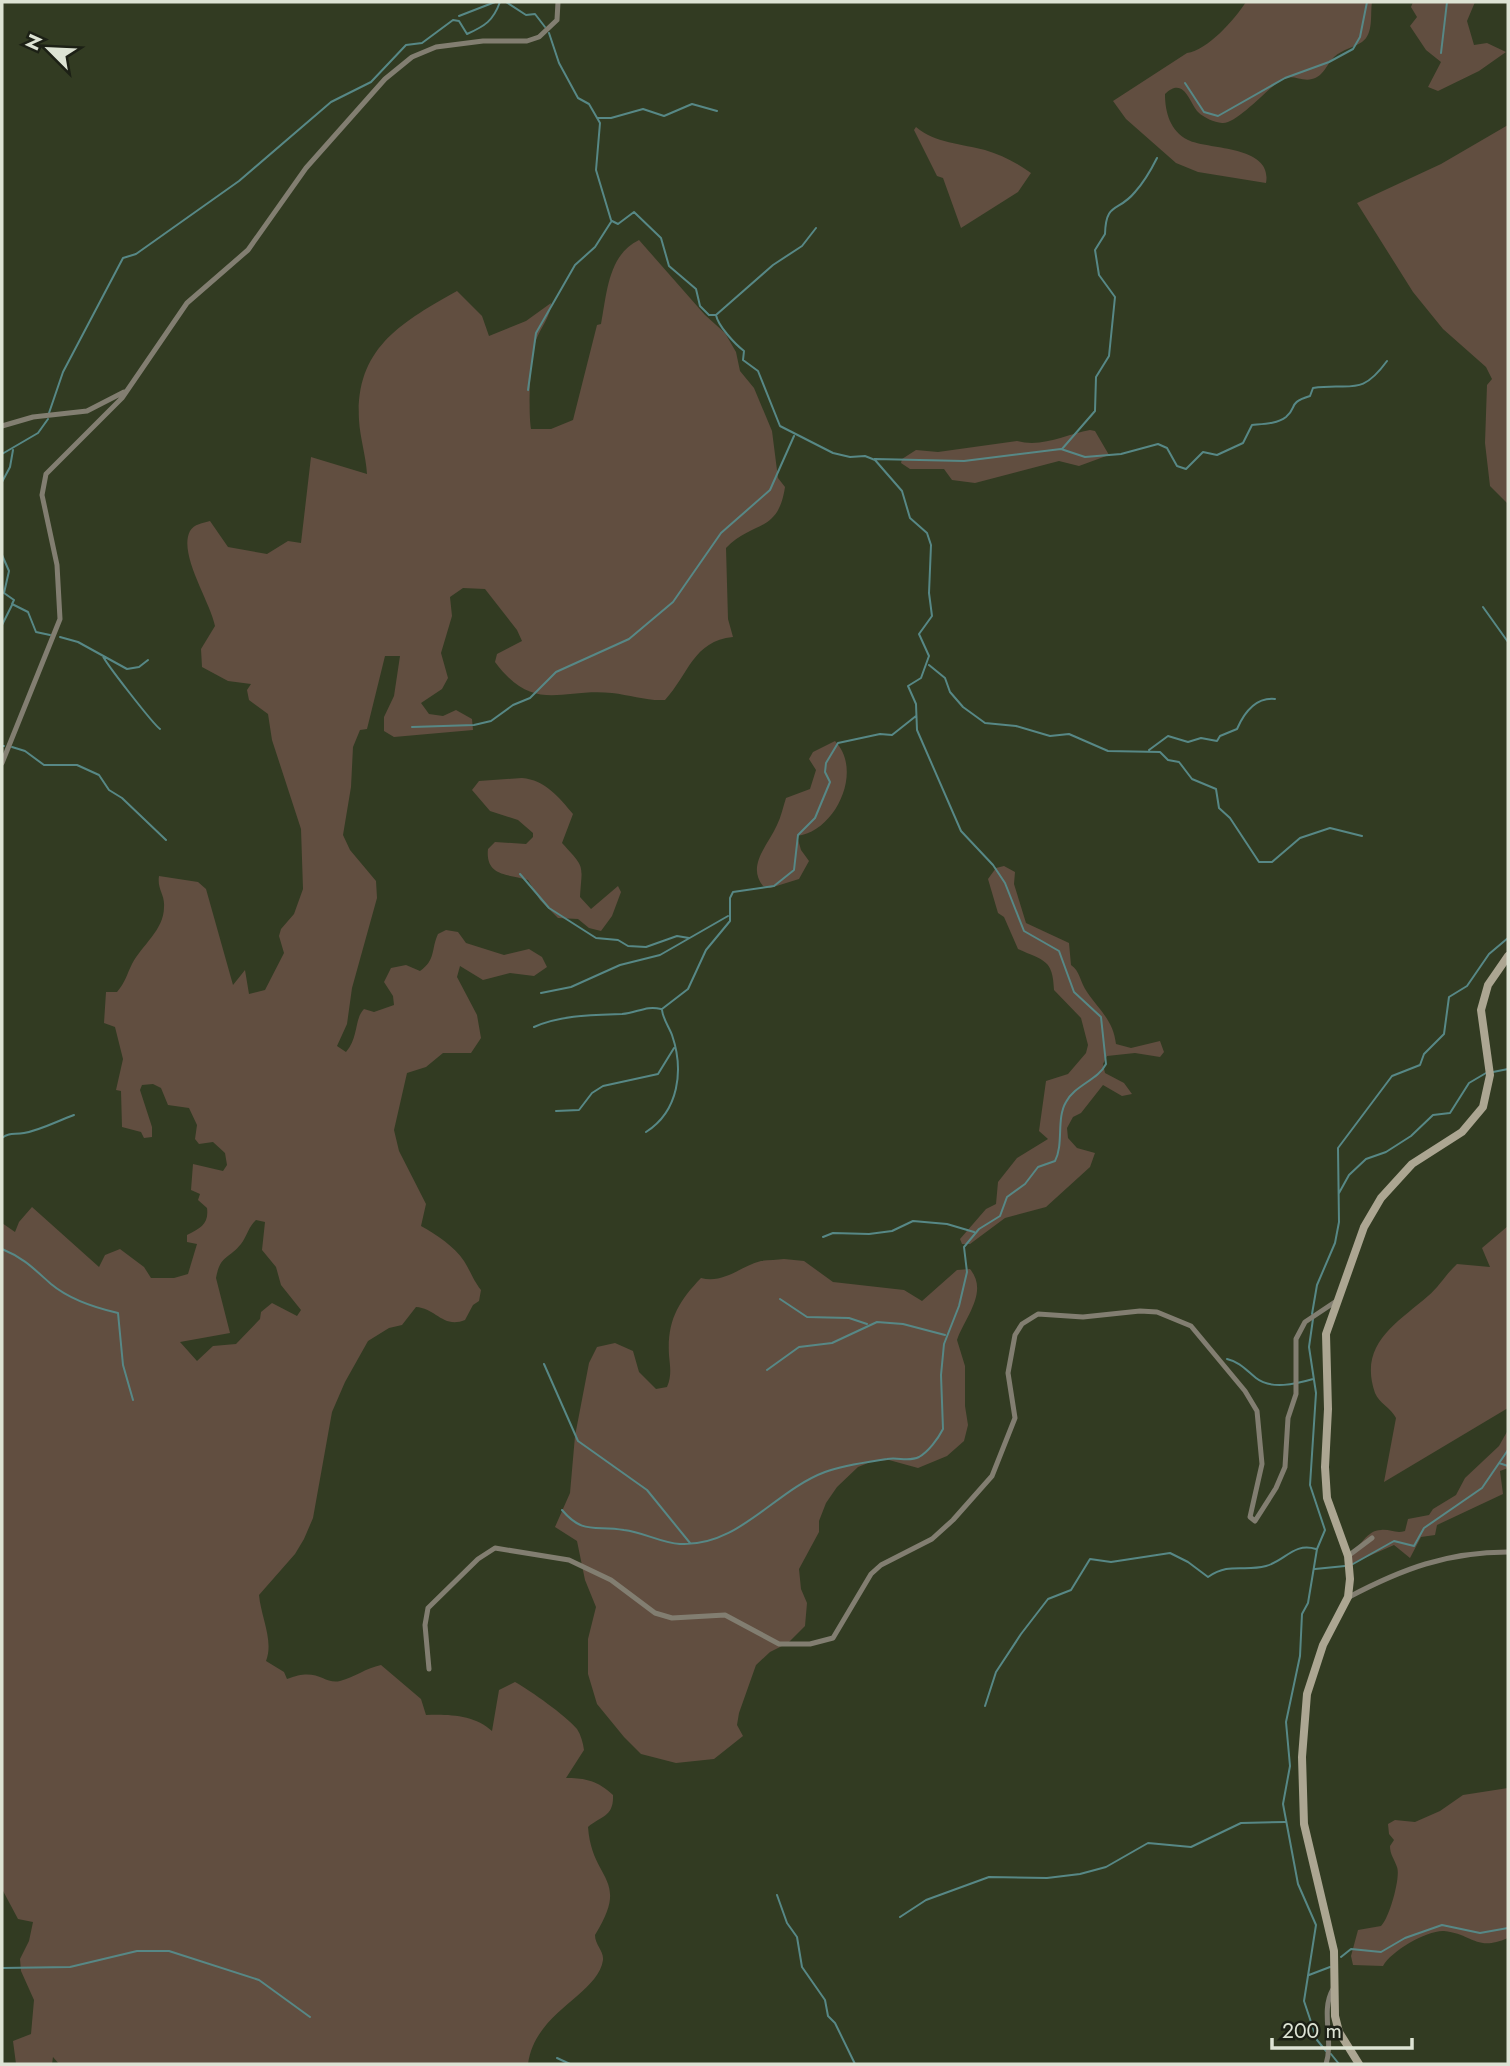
<svg xmlns="http://www.w3.org/2000/svg" width="1510" height="2066" font-family="Jost,sans-serif">
  <style>
    .green { fill: #614e40; fill-rule: evenodd }
    .lines { fill: none; stroke-linecap: round; stroke-linejoin: round }
    .stream { stroke: #578886; stroke-width: 2 }
    .street { stroke: #827e71; stroke-width: 5 }
    .secondary { stroke: #aca692; stroke-width: 8 }
  </style>
  <rect width="100%" height="100%" fill="#323b22"/>
  <path class="green" d="M1246,2H1372C1370,14 1374,34 1362,42C1353,48 1343,49 1334,57C1327,64 1323,77 1312,79C1301,82 1292,73 1281,80C1267,89 1236,125 1222,123C1214,122 1204,118 1198,112C1189,102 1184,76 1165,94C1165,112 1170,131 1188,140C1208,150 1273,145 1266,183L1198,172L1176,163L1126,119L1113,101L1187,53C1208,50 1234,20 1246,2Z
    M1413,2H1475L1467,21L1474,45L1487,43L1506,52L1479,71L1438,91L1428,87L1441,62L1426,50L1410,26L1417,17L1411,7Z
    M1508,125V504L1490,486L1485,443L1487,385L1492,379L1486,367L1443,329L1413,292L1357,203L1441,164Z
    M916,127C934,143 963,144 985,150C1002,155 1017,163 1031,173L1018,192L961,228L943,178L937,176L914,130Z
    M639,240L705,315L725,333L736,352L740,371L754,388L772,431L778,478L785,487C778,534 753,520 726,548L728,619L733,637C693,641 689,674 665,700C647,701 630,695 612,693C560,688 534,714 495,662L497,654L522,641L517,630L485,589L463,588L450,597L452,616L441,653L448,678L442,689L421,703L429,714L443,716L456,710L472,719L473,730L394,737L384,731V717L394,696L400,656H385L367,729L360,730L353,747L351,787L343,835L350,850L376,881L377,898L352,988L347,1024L337,1046L346,1052C359,1037 354,1019 364,1009L374,1012L394,1005L393,996L384,982L391,968L406,965L420,971C436,960 431,949 438,934L446,930L458,932L466,943L504,955L529,949L542,957L547,967L534,976L510,973L483,980L460,966L457,977L477,1015L481,1038L471,1053H443L426,1067L407,1073L394,1130L399,1151L426,1204L421,1226C436,1234 455,1247 464,1261C471,1272 473,1280 481,1290L479,1301L473,1305L465,1320C443,1329 436,1308 416,1307L402,1325L389,1328L368,1341L345,1382L332,1412L313,1518L304,1539L295,1554L259,1595C261,1617 274,1641 266,1661L284,1672L287,1679C318,1666 324,1685 340,1681C355,1677 366,1668 381,1665L421,1699L426,1715C448,1714 475,1715 492,1731L499,1690L515,1682C531,1691 565,1715 577,1729C581,1735 583,1743 584,1750L566,1778C586,1778 598,1781 613,1795C614,1817 601,1816 588,1827C592,1882 631,1877 595,1935C595,1945 604,1951 603,1960C598,1995 535,2011 528,2064H59L53,2057L52,2064H16L13,2041L31,2034L34,2000L21,1971L20,1959L29,1941L33,1922L18,1919L2,1889V1223L15,1232L19,1222L32,1207L99,1267L105,1255L120,1249L144,1267L151,1278H174L188,1274L197,1244L187,1242V1235C201,1228 209,1224 207,1208L198,1200L200,1194L191,1190L193,1164L223,1171L227,1165L225,1153L213,1142L199,1144L195,1139L197,1125L189,1108L168,1105L161,1088L153,1084L142,1085L140,1090L152,1127V1137L144,1138L141,1132L122,1127L121,1091L116,1090L123,1059L115,1027L104,1023L106,992H117C125,983 127,974 132,964C142,945 164,930 164,907C165,894 157,890 159,876L198,882L206,889L233,985L245,970L249,994L265,990L284,953L279,936L281,929L294,914L303,889L301,829L272,740L268,714L249,700L247,690L251,684L228,681L202,667L201,649L215,626C210,601 178,554 190,531C194,524 203,523 210,521L228,547L267,554L288,541L301,543L311,457L367,474C366,456 360,438 359,420C355,348 402,322 457,291L482,316L489,336L526,321L551,303C551,316 541,327 536,340C530,357 528,411 531,429H551L573,420L597,325L601,324C607,293 608,255 639,240ZM256,1220L265,1222L262,1250L276,1267L281,1285L301,1310L297,1316L272,1303L261,1312L260,1319L236,1344L213,1346L197,1361L180,1342L230,1333L216,1278C220,1255 229,1259 241,1244C247,1236 249,1226 256,1220Z
    M1090,430L1095,431L1109,455L1079,466L1059,461L975,483L952,480L944,469H910L901,463L902,459L916,450L938,452L1017,441C1043,448 1066,434 1090,430Z
    M835,741C864,771 835,832 797,836L801,850L809,861L799,879L770,888L763,886C746,865 769,844 777,825C781,817 783,807 786,798L810,789L816,770L809,759L813,752Z
    M522,778C545,780 559,797 573,814L562,843C586,869 582,864 580,897L591,909L618,886L621,892L612,916L601,931L589,928L578,919L558,918L540,900L528,880C509,874 485,877 488,849L495,842L526,844L533,837V833L518,820L490,811L472,790L479,781Z
    M1004,866L1015,872L1014,884L1026,923L1069,943L1071,965C1080,971 1080,982 1087,992C1100,1011 1113,1020 1116,1044L1131,1048L1160,1041L1164,1052L1160,1057L1135,1053L1107,1056L1103,1064L1105,1073L1124,1083L1132,1094L1122,1096L1103,1085L1081,1113L1073,1117L1067,1128L1068,1138L1077,1148L1095,1153L1090,1167L1046,1207L1005,1218L970,1244H962L960,1239L986,1209L996,1204L998,1182L1017,1158L1048,1139L1039,1131L1046,1081L1068,1074L1086,1053L1088,1045L1081,1018L1054,990C1053,959 1044,961 1018,949L1004,917L998,913L988,879L996,868Z
    M1508,1226V1408L1384,1482L1396,1418C1391,1408 1379,1403 1375,1393C1358,1344 1397,1323 1428,1296C1439,1287 1446,1274 1457,1264L1490,1267L1482,1248Z
    M784,1259L804,1261L833,1282L904,1290L922,1301L957,1270L970,1269C989,1292 965,1317 957,1340L965,1366V1406L968,1425L964,1441L947,1456L918,1468L889,1460L873,1461L858,1467L837,1487L826,1503L819,1521V1532L799,1569L801,1589L807,1603L805,1626L788,1643L770,1652L756,1665L739,1713L737,1725L743,1736L714,1759L676,1763L641,1754L624,1737L597,1704L588,1674V1639L596,1607L585,1580L577,1541L555,1527L570,1493L575,1436L589,1363L597,1347L615,1343L633,1351L639,1372L656,1389L667,1387C672,1375 670,1367 669,1355C667,1321 678,1302 701,1278C724,1284 741,1266 761,1261C768,1260 777,1260 784,1259Z
    M1508,1430V1468L1500,1471L1503,1494L1437,1525L1435,1535L1421,1537L1410,1558L1394,1545L1351,1564L1350,1555C1360,1547 1367,1530 1381,1530C1390,1529 1396,1534 1405,1531L1408,1519L1429,1515L1433,1509L1456,1495L1465,1478L1499,1446Z
    M1508,1788V1938C1476,1952 1473,1934 1444,1931C1427,1930 1391,1951 1383,1966L1353,1965L1351,1956L1358,1930L1381,1926C1389,1919 1401,1877 1397,1867C1394,1858 1390,1855 1390,1846L1394,1840L1389,1834L1388,1824L1395,1820L1415,1822L1440,1811L1463,1795Z"/>
  <g class="lines">
    <path class="stream" d="M506,2L526,15L535,14L545,27
      M459,16L495,2
      M549,33L559,63L578,98L589,104L600,123L596,170L611,220
      M1441,53L1447,2
      M1185,83L1204,112L1218,116L1285,78L1329,62L1353,49L1360,37L1367,2
      M598,118H611L643,109L664,116L692,104L717,111
      M612,221L618,224L634,212L661,238L669,266L696,289L700,306L709,315H716L773,265L802,246L816,228
      M528,390L536,333L575,265L595,247L611,222
      M49,413L63,372L123,258L136,254L239,181L331,102L371,82L406,45L422,43L453,20L459,21L467,34C485,26 493,21 500,2
      M1062,449L1095,411L1096,377L1109,356L1115,297L1099,275L1095,250L1105,234C1106,201 1118,213 1135,192C1144,182 1151,170 1157,158
      M2,454L38,433L48,419
      M875,459L964,461L1061,449L1085,457L1121,454L1158,444L1167,448L1177,466L1186,469L1203,452L1217,455L1243,443L1252,425C1263,424 1277,424 1286,417C1298,407 1287,403 1310,396L1313,388C1351,382 1360,398 1387,361
      M2,482L10,467L13,450
      M2,555L9,571L4,593L14,600L12,604L28,612L36,632L50,635
      M1483,607L1508,642
      M2,625L12,605
      M60,637L78,642L127,669L139,667L148,660
      M103,656C104,661 153,724 160,729
      M929,665L945,678L950,692L963,707L985,723L1016,726L1050,736L1069,734L1108,751L1160,752L1168,760L1179,762L1192,779L1216,789L1219,808L1230,818L1259,862H1272L1300,838L1330,828L1362,836
      M412,727L474,725L491,721L513,705L530,698L556,672L629,639L673,602L721,533L770,490L794,436
      M2,746H4
      M12,747L25,751L44,765H77L99,775L109,790L122,798L166,840
      M1149,750L1168,736L1188,742L1201,738L1217,741L1220,736L1237,729C1244,713 1255,697 1275,699
      M520,874L549,908L596,938L618,940L628,946L646,947L677,936L689,938
      M541,993L571,987L620,965L660,955L728,916
      M662,1009L688,989L706,950L730,921V898L733,892L774,886L794,870L798,835L815,818L830,782L825,772L826,763L838,743L880,734L892,735L916,716
      M534,1027C561,1015 593,1015 622,1014C637,1013 646,1005 661,1009
      M1493,1072L1508,1069
      M556,1111L579,1110L592,1093L603,1086L658,1074L674,1048
      M646,1132C679,1111 684,1070 672,1035C669,1027 663,1019 662,1010
      M2,1138C10,1132 14,1135 24,1133C41,1130 57,1121 74,1115
      M1339,1193L1349,1175L1366,1159L1386,1152L1411,1136L1433,1115L1450,1113L1469,1083L1486,1073
      M823,1237L833,1233L869,1234L892,1231L913,1221L947,1224L974,1232
      M2,1249C24,1258 34,1269 51,1284C69,1299 96,1308 118,1313L123,1365L133,1400
      M780,1299L807,1317L849,1318L867,1324
      M1312,1314L1317,1285L1335,1243L1339,1222L1338,1148L1392,1076L1420,1065L1424,1054L1444,1034L1449,997L1467,986L1489,954L1508,938
      M1313,1319L1309,1347L1316,1393L1310,1485L1325,1530L1317,1549L1308,1603L1302,1614L1300,1656L1286,1722L1290,1766L1283,1804L1298,1884L1316,1925L1304,2001L1317,2040L1326,2051
      M1227,1359C1240,1362 1246,1370 1256,1378C1271,1390 1296,1384 1313,1379
      M544,1364L578,1441L647,1490L690,1543
      M767,1370L799,1347L832,1343L877,1322L903,1324L945,1335
      M1499,1463L1508,1466
      M562,1510C583,1535 595,1525 624,1530C643,1532 661,1543 680,1544C739,1547 774,1491 825,1472C844,1465 868,1462 887,1459C898,1457 909,1462 919,1457C928,1452 938,1439 943,1429L941,1375L944,1344L959,1306L967,1272L964,1247L979,1229L1000,1216L1007,1197L1025,1184L1038,1167L1055,1161C1064,1144 1056,1119 1066,1102C1075,1085 1098,1080 1106,1064L1101,1017L1074,992L1059,951L1024,931L1005,883L993,865L961,831L917,730L916,704L908,686L921,678L929,656L919,634L932,616L929,593L931,545L927,533L910,518L902,491L875,460L865,456L850,457L833,453L780,426L758,371L743,360L744,351C735,344 718,326 716,315
      M1353,1564L1394,1541L1414,1546L1424,1528L1482,1488L1508,1450
      M1315,1569L1345,1566
      M985,1706L996,1672L1021,1634L1048,1599L1071,1590L1090,1559L1111,1562L1170,1553L1188,1562L1208,1577C1230,1562 1243,1572 1266,1566C1285,1561 1294,1542 1316,1549
      M777,1895L787,1923L797,1937L802,1967L825,2000L828,2016L835,2023L855,2064
      M900,1917L926,1900L989,1877L1047,1878L1080,1874L1106,1867L1148,1843L1191,1847L1241,1823L1285,1822
      M1341,1957L1351,1949L1381,1952L1405,1938L1442,1925L1480,1933L1508,1928
      M2,1968L70,1967L137,1951H169L259,1980L310,2017
      M1309,1975L1330,1967
      M1331,2054L1339,2064
      M557,2058L570,2064"/>
    <path class="street" d="M2,426L33,417L87,411L124,392
      M2,763L60,619L57,565L42,495L46,474L122,398L187,303L248,250L306,168L385,79L412,57L436,47L483,41H527L539,37L557,20L558,2
      M1348,1556L1372,1538
      M1349,1597C1402,1569 1447,1552 1508,1552
      M429,1669L425,1625L428,1608L478,1559L495,1548L569,1560L611,1580L655,1613L672,1618L725,1615L779,1644H810L833,1638L871,1574L881,1565L932,1539L953,1520L992,1476L1015,1418L1008,1373L1015,1335L1022,1324L1038,1314L1083,1317L1140,1311L1157,1312L1191,1326L1245,1391L1257,1411L1262,1464L1250,1517L1255,1521L1276,1488L1285,1467L1288,1418L1296,1394V1339L1305,1322L1338,1300
      M1326,2064C1334,2040 1320,2011 1333,1989"/>
    <path class="secondary" d="M1359,2064L1339,2032L1335,2016L1334,1951L1304,1824L1302,1757L1307,1694L1323,1645L1348,1597L1350,1579L1348,1556L1327,1498L1325,1467L1328,1409L1326,1334L1364,1227L1381,1198L1412,1164L1462,1132L1483,1107L1490,1075L1481,1010L1488,985L1508,956"/>
  </g>
  <rect width="1510" height="2066" fill="none" stroke="#dde3d4" stroke-width="7"/>
  <g transform="translate(49 49) rotate(294)" stroke="#1c2015" stroke-width="5" paint-order="stroke">
  <path d="M0-5L12 26L0 18L-12 26Z" fill="#dde3d4"/>
  <text y="-10" font-size="19" font-weight="bold" text-anchor="middle" fill="#dde3d4">N</text>
  </g>
  <path d="M1272 2038v10h140v-10" fill="none" stroke="#dde3d4" stroke-width="3.5"/>
  <text x="1282" y="2038" font-size="21" fill="#dde3d4" stroke="#1c2015" stroke-width="5" paint-order="stroke">200 m</text>
</svg>
